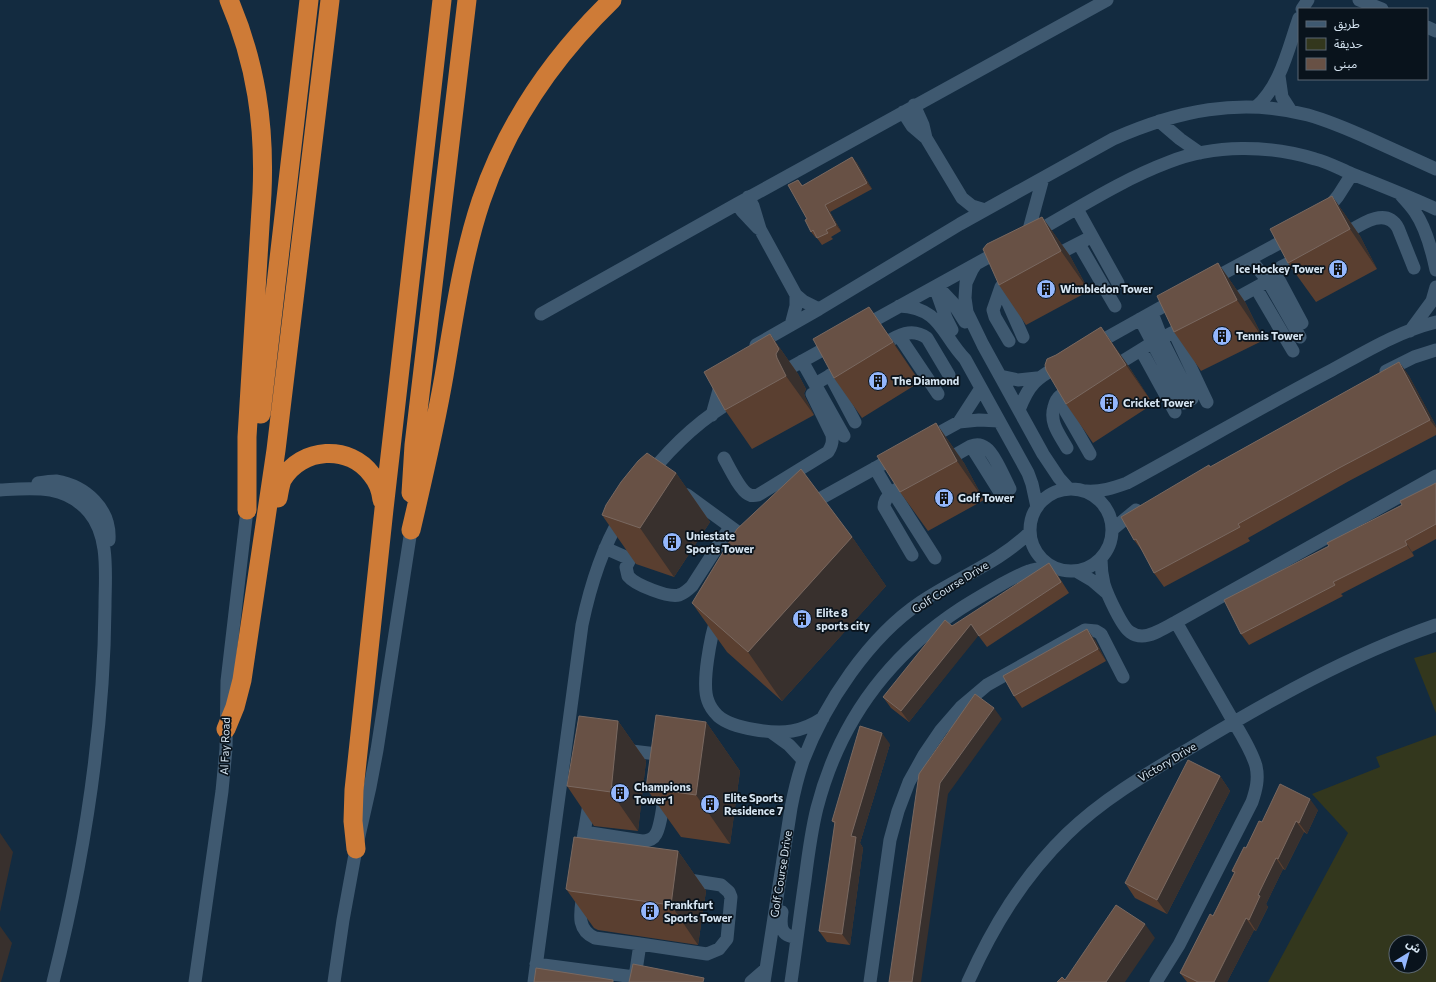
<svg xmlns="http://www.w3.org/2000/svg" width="1436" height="982" font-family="Commissioner,'Noto Sans Arabic',sans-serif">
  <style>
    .green { fill: #33371d; fill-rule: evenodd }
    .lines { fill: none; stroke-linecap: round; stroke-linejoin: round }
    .minor { stroke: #3f5970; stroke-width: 13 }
    .highway { stroke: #ce7b37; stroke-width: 19 }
    .wall { fill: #5a3f30 }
    .shaded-wall { fill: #38302d }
    .building { fill: #685145; stroke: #796860 }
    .labels { text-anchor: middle; stroke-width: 3.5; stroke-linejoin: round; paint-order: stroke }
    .poi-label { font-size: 11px; font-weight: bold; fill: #d6e5f2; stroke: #09131c; text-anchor: start }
    .street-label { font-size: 11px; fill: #d6e5f2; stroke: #09131c }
  </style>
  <rect width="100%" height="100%" fill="#132b40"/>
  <path class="green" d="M1436,652V713L1414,658Z
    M1436,735V982H1268L1348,833L1312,794L1380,767L1376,757ZM1396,942H1420V966H1396Z"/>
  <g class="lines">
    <path class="minor" d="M1359,0L1382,9
      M1302,9L1308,0
      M1427,27L1436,31
      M1279,76L1282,97L1291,111
      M914,105L923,125L926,138
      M1256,107C1281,85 1288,49 1299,18
      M903,112L912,126L926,138L962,198L972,206L985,210
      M1159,121L1180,139L1200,153
      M1401,195C1406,201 1411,206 1415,212C1426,228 1432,251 1436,270
      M748,197L753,206L760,229L796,295L803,301L819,309
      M737,204L742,211L758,228
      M1077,209L1118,283
      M1324,213L1338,196L1352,174
      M1032,234C1077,209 1121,180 1169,162C1214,144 1270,145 1315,159C1328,162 1340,169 1352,174C1380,185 1408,196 1436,209
      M1027,237L1043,178
      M1340,237C1356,228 1385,204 1398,228L1414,268
      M1079,244L1115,306
      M1050,258L1091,237
      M1250,259L1268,281L1300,337
      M976,264L972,270L966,283L965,298L967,312L983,345L1043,454L1059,478L1069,489
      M1209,281L1294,235
      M937,286L953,303L965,322
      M935,287L946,318L952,330
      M1001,287L1023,337
      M1256,288L1293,351
      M1226,304L1268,281
      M899,306C941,308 941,334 965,359L1028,473L1032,484L1037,507
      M1152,313L1164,344L1192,399
      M541,314L737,204L1107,0
      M1140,319L1184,403
      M1302,323L1278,278L1277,273L1281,267L1303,256
      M791,325L796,306V295
      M862,327L1003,249
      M1410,331L1432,301L1436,287
      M1174,332L1207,402
      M899,336L938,394
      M1162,338L1189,324
      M1009,341L995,317L993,310L1001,287L1006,280L1013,276
      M756,345L819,309L960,224L1113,139C1176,111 1240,97 1308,115C1329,121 1350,130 1370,139C1392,149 1414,159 1436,169
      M1094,345L1178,298
      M877,348C893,339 909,325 927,338L949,375
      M1141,350L1175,412
      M802,361L844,436
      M1110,369L1152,343
      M1386,371L1414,357L1436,350
      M779,374L835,343
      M830,375L855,422
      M1000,376L1018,380L1037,378
      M815,384L846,366
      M1067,393L1065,404L1066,412L1090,454
      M1019,410C1030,381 1038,378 1063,363
      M712,415L722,379
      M959,422L981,388
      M926,440L959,422L979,420L999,421
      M971,446L1003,497
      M1067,448C1060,435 1049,423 1054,407C1055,403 1056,399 1060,396C1065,392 1072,392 1077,389
      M724,458C729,467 740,490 748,494C751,496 754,496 758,495L828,452C832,446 833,442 832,435L812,394
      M943,462L971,446C976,444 981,444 986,448C994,453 1005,479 1010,489
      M875,468L890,494
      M649,475C673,445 703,417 737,398
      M38,483C44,482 50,481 56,481C86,486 111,509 109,540
      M1030 530a41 41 0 1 1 82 0a41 41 0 1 1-82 0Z
      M0,490C33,488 65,484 89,512C110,537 105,575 105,606C104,732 84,859 53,982
      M1086,491C1101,492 1113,488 1127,483C1195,446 1263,406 1332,370C1365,352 1399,331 1436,322
      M893,492L935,558
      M681,493L687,495L750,541
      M807,506L897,456
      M1113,529L1136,510
      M639,542L626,567L628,576C635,585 669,598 679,595C685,593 688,590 692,586L730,527
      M605,548L630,559
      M912,555L884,507C884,493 901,487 912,481
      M1101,559C1101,567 1102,576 1104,584C1107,594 1122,627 1130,632C1134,635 1138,636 1142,636C1153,636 1166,627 1176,622L1436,476
      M1076,571L1093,581L1107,593
      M717,617C711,635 701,684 708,701C710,707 714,712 718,716C733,729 774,734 792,731C804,729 814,724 823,718
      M771,732L789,745L803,760
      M623,750L657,754L662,755L666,759
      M584,832L642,841C648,841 653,840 656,834C661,826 663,803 665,793
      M583,839L590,798
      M583,893C581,911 575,929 595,938L640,944L707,954L719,949L727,939L731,897L729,892L721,885L683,879
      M782,912C780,925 780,937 797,937
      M536,964L672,982
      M635,977L640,944
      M195,982L222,791L226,749L227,681L247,510
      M334,982L343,920L356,849L370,787L377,750L411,530
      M534,982L582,625C590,587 601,550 621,517
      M751,982L766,969
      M764,982L791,808C794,792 798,776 803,761C825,703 869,637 921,602C956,578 999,563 1030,532
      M791,982C796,948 800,914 805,880C808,856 811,832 817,808C839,723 887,657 960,609C974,600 988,592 1002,584C1011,579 1020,574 1029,571C1037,568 1045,568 1053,567
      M870,982L890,840L898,811L909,782L924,755L941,730L961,707L987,685L1085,630L1096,631L1101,634L1123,677
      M968,982C993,926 1023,877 1067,834C1104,798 1148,773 1192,747C1270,700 1350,655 1436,625
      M1156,982L1179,945L1252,802C1256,790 1259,779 1256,766C1251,748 1237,728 1228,712C1211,682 1193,652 1176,622"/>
    <path class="highway" d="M229,0C256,63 265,125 262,193L247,437V510
      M261,414L309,0
      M411,493L414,445L467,0
      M278,498C279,492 280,486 282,480C301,447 350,444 372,475C378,482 381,491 382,500
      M411,530C423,479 435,428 444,376C454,317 462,258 481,201C507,124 554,56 612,0
      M226,729L235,707L242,680L276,450L330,0
      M356,849L353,821L354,790L384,509L442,0"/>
  </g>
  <path class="wall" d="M852,157L857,163L872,189L830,212L841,231L831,237L833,239L822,245L817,238H816L811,232L807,219L798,180L803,186Z
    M1332,196L1360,236L1377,269L1316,302L1288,263Z
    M1042,217L1070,256L1089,291L1026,325L999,285Z
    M1218,263L1245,302L1264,340L1201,371L1174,332Z
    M869,307L920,382L862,418L834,378Z
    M1101,327L1129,367L1153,404L1093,443L1066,404L1056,355Z
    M770,334L798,374L806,389L804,393L805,397L814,415L752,449L725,410Z
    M1399,362L1409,376L1436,426V435L1349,481L1248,538L1250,541L1164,587L1154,573L1143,552L1134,540L1210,467Z
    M936,423L964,463L984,500L928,531L900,492Z
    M676,473L710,522L674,577L636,564L602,515Z
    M1436,483V539L1412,552L1414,556L1341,594L1343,596L1249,645L1241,634L1329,546L1402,505Z
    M852,537L886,586L782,701L727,652L692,603Z
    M1057,574L1069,593L987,647L978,635L909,722L891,708L883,697L952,626Z
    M1095,640L1106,661L1022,708L1014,696Z
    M618,721L646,761L638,831L594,826L567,786Z
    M706,722L740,771L730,844L681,837L646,788Z
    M890,744L860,843L863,848L850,945L827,942L819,931L835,824L832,821Z
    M1220,776L1230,791L1167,914L1135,898L1125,883Z
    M1318,810L1307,834L1304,832L1285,870L1283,869L1266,904L1268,907L1256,931L1254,930L1227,982H1187L1180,973L1213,916L1234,873L1232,871L1262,822Z
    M678,851L706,891L698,945L598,930L594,928L566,889Z"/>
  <path class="shaded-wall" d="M852,157L857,163L872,189L867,183Z
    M1332,196L1360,236L1377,269L1350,229Z
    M825,205L830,212L841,231L836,225Z
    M1042,217L1070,256L1089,291L1061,251Z
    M1218,263L1245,302L1264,340L1237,300Z
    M869,307L897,347L920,382L893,342Z
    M1101,327L1129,367L1153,404L1126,365Z
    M770,334L798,374L806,389L804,393L805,397L814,415L786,376L777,358Z
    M1399,362L1409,376L1436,426V428L1430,420Z
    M936,423L964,463L984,500L957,461Z
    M676,473L710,522L674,577L640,528Z
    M852,537L886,586L782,701L748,652Z
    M1405,541L1412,552L1414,556L1407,545Z
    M971,624L979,635L909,722L901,711Z
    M1087,629L1095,640L1106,661L1098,649Z
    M994,708L1002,719L948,794L921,982H912L940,783Z
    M618,721L646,761L638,831L611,792Z
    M706,722L740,771L730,844L696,795Z
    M882,733L890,744L860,843L863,848L850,945L842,934L851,836Z
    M1220,776L1230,791L1167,914L1157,900Z
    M1310,799L1318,810L1307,834L1299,823Z
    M1296,821L1304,832L1285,870L1278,859Z
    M0,833L13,852L0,912Z
    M678,851L706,891L698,945L671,905Z
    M1276,858L1283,869L1266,904L1268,907L1256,931L1249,920L1258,895Z
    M1246,918L1254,930L1227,982H1214Z
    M1145,924L1155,938L1125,982H1106Z
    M0,926L12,943L1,982H0Z"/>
  <path class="building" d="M852,157L867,183L825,205L836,225L826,230L828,233L817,238L813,230L811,232L805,220L807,219L788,185L798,180L802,186Z
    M1332,196L1350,229L1288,263L1270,229Z
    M1042,217L1061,251L999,285L983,249L987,244Z
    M1218,263L1237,300L1174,332L1157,296Z
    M869,307L893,342L834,378L813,339Z
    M1101,327L1126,365L1066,404L1046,370L1045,365L1047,359L1056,355Z
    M770,334L779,349L776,354L777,358L786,376L725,410L704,372Z
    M1399,362L1430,420L1339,468L1238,524L1240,527L1154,573L1136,539L1134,540L1121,517L1209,465L1210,467Z
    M936,423L957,461L900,492L877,456Z
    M647,453L676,473L640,528L602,515L606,505L621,482L638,461Z
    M801,469L852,537L748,652L692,603L737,529Z
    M1436,483V524L1405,541L1407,545L1333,582L1335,585L1241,634L1224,600L1329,546L1327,543L1402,505L1400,501Z
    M1049,563L1061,582L979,636L971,624L901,711L883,697L945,620L952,626Z
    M1087,629L1098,649L1014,696L1003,676Z
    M975,694L994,708L940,783L912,982H889L919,774Z
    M656,715L706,722L696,795L646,788Z
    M579,716L618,721L611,792L567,786Z
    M860,726L882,733L851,836L856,837L842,934L819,931L835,822L832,821Z
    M1188,760L1220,776L1157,900L1125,883Z
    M1280,784L1310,799L1299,823L1296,821L1278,859L1276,858L1258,895L1260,896L1249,920L1246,918L1214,982H1198L1180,973L1210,914L1213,916L1235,872L1232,871L1244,847L1246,848L1259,821L1262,822Z
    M574,837L678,851L671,905L570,891L566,889Z
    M1116,905L1145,924L1106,982H1057L1062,977L1065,980Z
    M633,964L704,978L703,982H629Z
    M536,968L613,980V982H534Z"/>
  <defs>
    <g id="building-disc" transform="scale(1)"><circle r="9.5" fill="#94b7fd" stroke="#09131c"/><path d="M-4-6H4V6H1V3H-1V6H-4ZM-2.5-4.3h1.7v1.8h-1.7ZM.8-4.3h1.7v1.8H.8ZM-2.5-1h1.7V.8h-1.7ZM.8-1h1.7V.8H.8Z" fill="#111"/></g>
  </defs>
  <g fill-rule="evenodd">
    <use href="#building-disc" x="1338" y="269"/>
    <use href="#building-disc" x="1046" y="289"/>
    <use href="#building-disc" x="1222" y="336"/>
    <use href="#building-disc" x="878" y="381"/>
    <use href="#building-disc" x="1109" y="403"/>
    <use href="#building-disc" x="944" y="498"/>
    <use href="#building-disc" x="672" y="542"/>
    <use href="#building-disc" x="802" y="619"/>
    <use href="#building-disc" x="620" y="793"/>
    <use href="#building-disc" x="710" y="804"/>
    <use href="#building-disc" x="650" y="911"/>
  </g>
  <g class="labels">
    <g class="poi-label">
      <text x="1324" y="273" text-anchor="end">Ice Hockey Tower</text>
      <text x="1060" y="293">Wimbledon Tower</text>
      <text x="1236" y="340">Tennis Tower</text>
      <text x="892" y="385">The Diamond</text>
      <text x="1123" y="407">Cricket Tower</text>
      <text x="958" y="502">Golf Tower</text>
      <text x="686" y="540">Uniestate<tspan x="686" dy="13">Sports Tower</tspan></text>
      <text x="816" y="617">Elite 8<tspan x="816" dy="13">sports city</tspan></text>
      <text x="634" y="791">Champions<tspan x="634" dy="13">Tower 1</tspan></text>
      <text x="724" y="802">Elite Sports<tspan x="724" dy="13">Residence 7</tspan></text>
      <text x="664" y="909">Frankfurt<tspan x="664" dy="13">Sports Tower</tspan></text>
    </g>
    <g class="street-label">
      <text transform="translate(950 587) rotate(-32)" y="4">Golf Course Drive</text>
      <text transform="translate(225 746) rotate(-88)" y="4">Al Fay Road</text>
      <text transform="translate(1167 762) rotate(-31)" y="4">Victory Drive</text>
      <text transform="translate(781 874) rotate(-81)" y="4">Golf Course Drive</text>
    </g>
  </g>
  <rect x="1298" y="8" width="130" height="72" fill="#09131c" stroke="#5b6772"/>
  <rect x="1306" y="21" width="20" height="6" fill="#3f5970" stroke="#5b6772"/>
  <text x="1334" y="28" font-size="12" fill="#d6e5f2">طريق</text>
  <rect x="1306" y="38" width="20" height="12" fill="#33371d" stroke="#5b6772"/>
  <text x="1334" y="48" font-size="12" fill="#d6e5f2">حديقة</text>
  <rect x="1306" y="58" width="20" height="12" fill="#685145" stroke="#5b6772"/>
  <text x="1334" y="68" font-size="12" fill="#d6e5f2">مبنى</text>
  <g transform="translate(1408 954) rotate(37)"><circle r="19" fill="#09131c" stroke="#5b6772"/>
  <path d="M0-3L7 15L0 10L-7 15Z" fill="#94b7fd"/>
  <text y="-6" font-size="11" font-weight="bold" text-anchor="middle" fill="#d6e5f2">ش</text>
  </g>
</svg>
